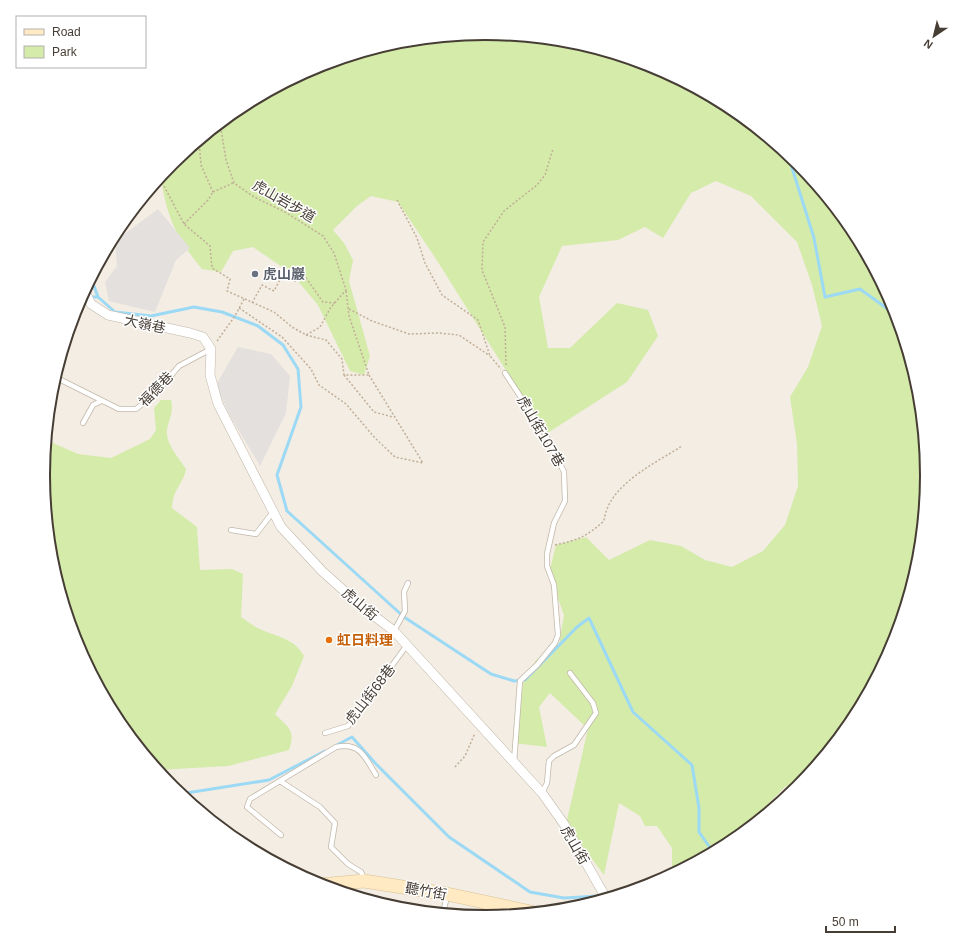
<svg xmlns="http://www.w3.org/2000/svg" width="970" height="950" font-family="Arial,'Noto Sans TC',sans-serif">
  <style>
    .green { fill: #d4ebaa }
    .parking { fill: #e4e0dd }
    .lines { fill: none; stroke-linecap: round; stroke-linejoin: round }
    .stream { stroke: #9cd9f5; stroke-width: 3 }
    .lane-casing { stroke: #c2b7a9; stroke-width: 6 }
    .street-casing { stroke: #c2b7a9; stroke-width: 10 }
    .secondary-casing { stroke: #dac093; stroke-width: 14 }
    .path { stroke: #c2ae97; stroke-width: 1.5; stroke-dasharray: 2 2; stroke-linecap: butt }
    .lane { stroke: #fff; stroke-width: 4.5 }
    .street { stroke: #fff; stroke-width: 9 }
    .secondary { stroke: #ffeac3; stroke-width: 13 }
    .worship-dot { fill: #6b7280; stroke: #fff; stroke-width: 1.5 }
    .food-dot { fill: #e8710a; stroke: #fff; stroke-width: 1.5 }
    .labels { text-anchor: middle; stroke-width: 3; stroke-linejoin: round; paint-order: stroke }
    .street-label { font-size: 14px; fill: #463d34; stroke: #fff }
    .worship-label { font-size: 14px; font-weight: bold; fill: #5b616d; stroke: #fff; text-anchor: start }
    .food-label { font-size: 14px; font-weight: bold; fill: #c56008; stroke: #fff; text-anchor: start }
    .rim { fill: none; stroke: #463d34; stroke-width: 2 }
  </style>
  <rect width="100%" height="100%" fill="#f3ede4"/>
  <path class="green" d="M485,33L571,42L654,67L731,108L798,163L853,230L893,306L919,389L927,475L918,561L893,644L852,721L798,787L786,786L767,805V813L730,843L672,874V848L657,826H645L640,816L619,803L604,875L566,824L588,729L550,693L539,707L547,747L513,743L524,680L536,660L559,645L564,615L549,573L556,545L586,537L609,560L650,540L681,546L705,560L732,567L763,551L785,525L798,486L797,444L790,397L808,367L822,326L812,285L797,242L751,196L716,181L691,193L663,238L645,227L618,240L562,246L539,297L548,348H570L617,303L648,310L658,336L627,382L546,434L436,259L398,202L371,196L357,206L333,230L344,243L353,260L349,281L370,356L364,375L350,371L318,305L291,273L253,247L233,251L221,272L202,269C177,239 166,216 161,177L173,162L240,107L316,67L399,41Z
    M161,400H171C174,414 169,417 167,430C165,443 179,458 186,469C183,485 173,488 172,508L197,527L200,570L232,569L243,574L241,617C247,621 253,626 260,629C277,637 294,638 304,656L292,686L275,714C288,727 296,730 289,750L228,766L158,770L117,720L77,644L51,561L43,475L46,440L78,454L111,458L150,439L156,430L154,408Z"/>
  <path class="parking" d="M158,209L190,248L176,260L155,312L109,301L105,282L117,266L115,241Z
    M238,347L271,354L290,376L286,413L260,466L230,416L216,385Z"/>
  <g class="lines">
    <path class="stream" d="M788,155L814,238L825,297L860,289L896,315
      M91,278L98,297
      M81,297H98L115,312L151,316L194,307L222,312L258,326L283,345L298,369L301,407L277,475L287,511L404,617L491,674L514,681L525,680L577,627L589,618L633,712L692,765L699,808V832L713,852
      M335,746L352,737L376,764L449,837L530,892L564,898L616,895
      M180,794L269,780L325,751"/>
    <g class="lane-casing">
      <path id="lane" d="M505,373L547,437L564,472L565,501L554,523L547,554V566L554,585L558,635L555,643L537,665L520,681L514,762
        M55,377L119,409H136L156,393L179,366L211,349
        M83,423L93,405L101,401
        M231,530L256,534L273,512
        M394,631L405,611L404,592L408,583
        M325,733L348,726L407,645
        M280,781L320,807L335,823L331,847L348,864L361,872L364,879
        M542,793L547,783L549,761L554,756L574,745L596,713L593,703L570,673
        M281,835L247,807L250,799L336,747C360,742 365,757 376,775
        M443,913L447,896"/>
    </g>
    <g class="street-casing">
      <path id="street" d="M85,292L91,304L108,315L190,333L203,337L211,349L210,375L218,404L281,527L322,571L361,606L394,631L542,793L564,824L606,898"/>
    </g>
    <g class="secondary-casing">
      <path id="secondary" d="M320,885L364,881L447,894L531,912"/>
    </g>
    <path class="path" d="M199,141L201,165L213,192
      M164,186L184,224L210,246L212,268L230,279L227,291L274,312L292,327L306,335L320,327L331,307L346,290L334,253L323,236L285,212L254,197L234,183L226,160L220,123
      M213,192L233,183
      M397,200L417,238L425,263L442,295L478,320L490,356L501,369
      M184,224L208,200L213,192
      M252,303L262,285L274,291L282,276L295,281L306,278L323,302L335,303
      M239,308L282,337L311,369L319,385L346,404L375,438L395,457L423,463L369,375
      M349,309L372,321L409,334L439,333L459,335L490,356
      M306,335L326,340L342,359L344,375H369L349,316L346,290
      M217,341L235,316L244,299
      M506,365L505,327L482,270L483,242L504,211L537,185L545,175L553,149
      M344,375L374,412L393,417
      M555,545C578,540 586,537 604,521C608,485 654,464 682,446
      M455,767L465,756L475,733"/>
    <use href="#lane" class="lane"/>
    <use href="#street" class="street"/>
    <use href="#secondary" class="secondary"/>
  </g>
  <circle class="worship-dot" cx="255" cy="274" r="4"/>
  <circle class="food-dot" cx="329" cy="640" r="4"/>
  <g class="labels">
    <g class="street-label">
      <text transform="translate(284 201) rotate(30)" y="5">虎山岩步道</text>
      <text transform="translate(145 324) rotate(12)" y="5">大嶺巷</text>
      <text transform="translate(156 389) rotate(-46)" y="5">福德巷</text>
      <text transform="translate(541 431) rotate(60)" y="5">虎山街107巷</text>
      <text transform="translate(360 604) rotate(40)" y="5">虎山街</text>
      <text transform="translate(370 694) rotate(-52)" y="5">虎山街68巷</text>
      <text transform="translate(575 845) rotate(60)" y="5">虎山街</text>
      <text transform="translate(426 891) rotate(10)" y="5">聽竹街</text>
    </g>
    <g class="worship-label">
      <text x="263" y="279">虎山巖</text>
    </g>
    <g class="food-label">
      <text x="337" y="645">虹日料理</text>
    </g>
  </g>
  <path d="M0 0H970V950H0ZM50 475a435 435 0 1 1 870 0a435 435 0 1 1-870 0Z" fill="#fff" fill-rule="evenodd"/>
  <path class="rim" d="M50 475a435 435 0 1 1 870 0a435 435 0 1 1-870 0Z"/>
  <rect x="16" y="16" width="130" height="52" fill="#ffffff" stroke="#b5b1ae"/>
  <rect x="24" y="29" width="20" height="6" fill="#ffeac3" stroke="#b5b1ae"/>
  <text x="52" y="36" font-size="12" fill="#463d34">Road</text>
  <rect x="24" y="46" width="20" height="12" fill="#d4ebaa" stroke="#b5b1ae"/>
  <text x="52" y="56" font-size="12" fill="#463d34">Park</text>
  <g transform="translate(934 36) rotate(215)" stroke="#ffffff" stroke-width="3" paint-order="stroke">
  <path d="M0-3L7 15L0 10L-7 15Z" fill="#463d34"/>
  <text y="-6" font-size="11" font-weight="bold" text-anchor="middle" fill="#463d34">N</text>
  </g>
  <path d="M826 926v6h69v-6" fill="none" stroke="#463d34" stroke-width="2"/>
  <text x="832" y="926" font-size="12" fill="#463d34" stroke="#ffffff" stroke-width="3" paint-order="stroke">50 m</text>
</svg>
